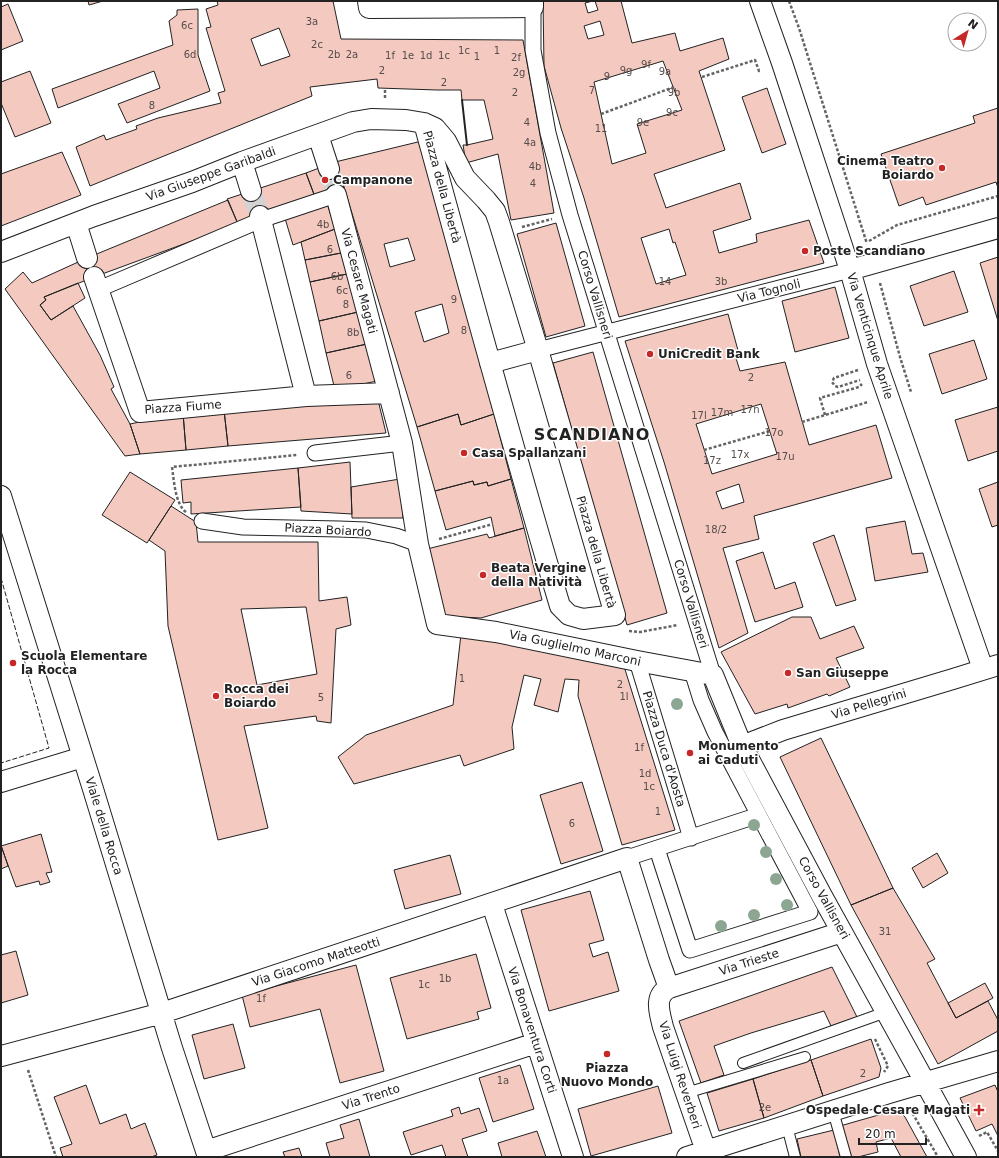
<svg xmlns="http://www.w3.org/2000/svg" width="999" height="1158" font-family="'DejaVu Sans',sans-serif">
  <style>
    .building { fill: #f3c9c0; stroke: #222; fill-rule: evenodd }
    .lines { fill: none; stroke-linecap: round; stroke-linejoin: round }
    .minor-tunnel { stroke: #d3d3d3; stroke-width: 20; stroke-dasharray: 20 10; stroke-linecap: butt }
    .service-casing { stroke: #222; stroke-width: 12 }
    .pedestrian-casing { stroke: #222; stroke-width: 17 }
    .minor-casing { stroke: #222; stroke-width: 22 }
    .path { stroke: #646464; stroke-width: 2.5; stroke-dasharray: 3 2; stroke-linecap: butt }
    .service { stroke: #fff; stroke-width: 10 }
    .pedestrian { stroke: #fff; stroke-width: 15 }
    .minor { stroke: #fff; stroke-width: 20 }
    .fence { stroke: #222; stroke-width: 1; stroke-dasharray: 5 2; stroke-linecap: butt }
    .wall { stroke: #222; stroke-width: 2 }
    .tree { fill: #8da692 }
    .poi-dot { fill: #c62828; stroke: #fff; stroke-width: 1.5 }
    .labels { text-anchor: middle; stroke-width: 3; stroke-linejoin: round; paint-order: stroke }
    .number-label { font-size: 10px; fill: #564c4a }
    .poi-label { font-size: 12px; font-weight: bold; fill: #222; stroke: #fff; text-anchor: start }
    .street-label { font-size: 12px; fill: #222; stroke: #fff }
    .district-label { font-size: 16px; font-weight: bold; letter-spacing: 1px; fill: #222; stroke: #fff }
  </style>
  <rect width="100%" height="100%" fill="#fff"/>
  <path class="building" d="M88,1H103L89,5Z
    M217,1H333L341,39L523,40L554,213L511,220L498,154L466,163L463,145H467L493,139L484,100H462L461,90H437L378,88L377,79L310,87L312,96L90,186L76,147L104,135L106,140L137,129L136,126L158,118L221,103L218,93L225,91L206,28L211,27L206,9L218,5ZM279,28L290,56L261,66L251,39Z
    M543,1H593L585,3L588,13L598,10L595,1H621L632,43L675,33L680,51L723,38L729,59L699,71L725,150L654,174L666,208L740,183L751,219L713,231L719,253L757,242L756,234L809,220L824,263L619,317L584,198L561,128L544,66ZM600,21L604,35L588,39L584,26ZM663,61L682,110L637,124L646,153L612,164L594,82ZM669,229L673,243L675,242L686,275L656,284L641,238Z
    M8,4L23,41L1,50V7Z
    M198,9V55L210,91L127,123L118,104L160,88L154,71L58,108L52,89L173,45L169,21L177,15V10Z
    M30,71L51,123L15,137L1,103V82Z
    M767,88L786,144L762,153L742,97Z
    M998,108V188L996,182L926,205L923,197L899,206L881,154L975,123L973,116Z
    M422,141L494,414L461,425L458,414L417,427L344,187L335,162ZM408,238L415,260L390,267L384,244ZM442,304L449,333L424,342L415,312Z
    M62,152L81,195L1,226V174Z
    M335,162L344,187L315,197L306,173Z
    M306,173L315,197L238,224L227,199Z
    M228,200L238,224L94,277L44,297L46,300L40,305L51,320L73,306L100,355L114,387L111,389L130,424L140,454L125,456L5,289L23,272L32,283L87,258Z
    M327,203L335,229L293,245L284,215Z
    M556,223L585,326L546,337L517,234Z
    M335,229L341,253L305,260L301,242Z
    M341,253L347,274L310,282L305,260Z
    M998,257V321L980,263Z
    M954,271L968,312L924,326L910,286Z
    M347,274L358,312L319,321L310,282Z
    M78,283L85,298L51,320L40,305L46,300L44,297Z
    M835,287L849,338L795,352L782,301Z
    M358,312L367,344L326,353L319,321Z
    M728,314L739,354L735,355L740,371L785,362L809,445L876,425L892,478L754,516L759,539L723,548L748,633L719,648L664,462L625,341ZM761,404L777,454L712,474L696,424ZM739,484L744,502L722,509L716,492Z
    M974,340L987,379L942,394L929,354Z
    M367,344L377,381L335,390L326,353Z
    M593,352L667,613L627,625L553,363Z
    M378,400L386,433L228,446L224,410Z
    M998,407V451L968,461L955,420Z
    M224,410L228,446L186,450L183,413Z
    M183,413L186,450L140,454L130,424Z
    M458,414L461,425L494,414L511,479L488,486L487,482L474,485L473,481L435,491L417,427Z
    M350,462L352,514L301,511L298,468Z
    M298,468L301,507L191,514V502L183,503L181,480Z
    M130,472L175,500L147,543L102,515Z
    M400,479L403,518H352L351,487Z
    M511,479L524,528L495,536L491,517L446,530L435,491L473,481L474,485L487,482L488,486Z
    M998,482V525L992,527L979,489Z
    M171,506L196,522L198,542H318L319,601L347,597L351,625L336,629L331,723L317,721L316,716L244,726L268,828L218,840L168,626L165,551L149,540ZM306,607L317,674L257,685L241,609Z
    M905,521L912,554L923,553L928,572L875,581L866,528Z
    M524,528L542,600L481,618L442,616L423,550L487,534L489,538Z
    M834,535L856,600L836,606L813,543Z
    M763,552L775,589L795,582L803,607L755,622L736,561Z
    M792,617H811L820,639L854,626L864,648L836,658L850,687L829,696L827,694L788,708L787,704L755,714L721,652Z
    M461,634L623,663L675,830L622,845L578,696L579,680L565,679L558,712L534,705L541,679L524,675L512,727L514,749L464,766L460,755L354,784L338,757L366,735L453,705Z
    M821,738L893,888L851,905L780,757Z
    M582,782L603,851L561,864L540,795Z
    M41,834L52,872L46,873L50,882L40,885L39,881L16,887L1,846Z
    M1,845L8,866L1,869Z
    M937,853L948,873L923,888L912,868Z
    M450,855L461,894L405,909L394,870Z
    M893,888L935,959L927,963L956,1018L988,1001L998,1020V1031L938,1064L857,916L851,905Z
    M590,891L604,940L589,944L593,957L608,952L619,991L549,1011L521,910Z
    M16,951L28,995L1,1003V955Z
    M476,954L491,1008L477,1012L479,1019L407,1039L390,978Z
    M356,965L384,1071L340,1083L320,1009L250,1027L242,995Z
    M832,967L857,1017L831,1026L824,1011L751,1033L714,1046L724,1075L701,1083L679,1021Z
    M985,983L993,998L956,1018L948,1003Z
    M233,1024L245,1068L204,1079L192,1035Z
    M871,1039L881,1068L879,1077L823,1096L811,1060Z
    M811,1060L823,1096L764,1118L753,1079Z
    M520,1065L534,1109L493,1122L479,1078Z
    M753,1079L764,1118L719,1131L707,1093Z
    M86,1085L100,1124L126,1114L131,1129L145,1123L157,1155L151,1157H63L60,1148L72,1144L54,1097Z
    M995,1085L998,1092V1136L992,1124L976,1131L960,1098Z
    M658,1086L672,1133L591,1156L578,1109Z
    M459,1107L461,1114L479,1108L487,1131L462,1139L468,1157H446L442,1145L411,1155L403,1132L453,1116L451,1110Z
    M889,1112H896L902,1114L905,1117L927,1157H901L891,1138L876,1142L878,1152L858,1157H848L840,1126Z
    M359,1119L370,1157H330L326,1143L344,1138L340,1125Z
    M834,1130L840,1157H801L797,1139Z
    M537,1131L546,1157H502L498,1143Z
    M299,1148L302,1157H285L283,1152Z"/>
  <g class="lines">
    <path class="minor-tunnel" d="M329,169L336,195
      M251,191L260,216"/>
    <g class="service-casing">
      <path id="service" d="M743,1063L886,1012
        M686,1093L805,1057
        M833,1111L846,1157
        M787,1126L795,1157"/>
    </g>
    <g class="pedestrian-casing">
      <path id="pedestrian" d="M533,7V50L548,133L570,215L713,675
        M99,289L261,220L336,195
        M538,350L850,270
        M315,453L402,443
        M202,521L243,527L339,529L366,530L396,536L418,544
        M637,661L691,838
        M657,849L690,950L810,912L715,732L701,700L692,671
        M627,858L759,815"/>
    </g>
    <g class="minor-casing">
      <path id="minor" d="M368,1L369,8L533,7V1
        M760,1L782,63L850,270L877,364L983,669
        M318,135L329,169
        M242,162L251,191
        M336,195L402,443L418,544L437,624L496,632L637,661L713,675L742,746L822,896L925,1082L966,1157
        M76,223L87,258
        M1,252L94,216L192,182L242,162L353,122L371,119L406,120L424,123L435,128L446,141L465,178L486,200L495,211L499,222L538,350L615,615L583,619L569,615L560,606C512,446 468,284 424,123
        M850,270L998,228
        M94,277L140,412L306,396L260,216
        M490,363L538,350
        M306,396L389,393
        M1,496L93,789L172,1048L208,1157
        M742,746L783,730L953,679L998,665
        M1,782L83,757
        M492,904L573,1157
        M1,1056L162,1013L627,858L659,960L669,988
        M206,1151L536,1043
        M706,1151L663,1027C660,1014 653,996 669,988L842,932
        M687,1157L889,1093L998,1061"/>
    </g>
    <path class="path" d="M789,1L799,28L867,244
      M702,77L755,60L759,71L761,70
      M385,98V88
      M601,114L674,87
      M522,227L552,219
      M869,241L897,225L998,196
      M880,283L900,357L911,392
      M858,370L834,378L832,382L835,386L838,387L860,380
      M825,415L820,398L859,387L862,384
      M802,422L868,402
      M704,450L770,431
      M186,512C175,504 174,480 172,467L297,455
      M439,539L493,524
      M629,631L640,632L678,625
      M875,1039L888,1066L884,1072
      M28,1070L56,1157
      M910,1109L938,1157
      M979,1136L987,1132L998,1151"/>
    <use href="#service" class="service"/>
    <use href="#pedestrian" class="pedestrian"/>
    <use href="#minor" class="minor"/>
    <path class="fence" d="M1,578L49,748L1,763"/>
    <path class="wall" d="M462,100L467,145"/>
  </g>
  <g class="tree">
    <circle cx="677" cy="704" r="6"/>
    <circle cx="754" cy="825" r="6"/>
    <circle cx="766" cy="852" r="6"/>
    <circle cx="776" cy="879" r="6"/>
    <circle cx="787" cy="905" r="6"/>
    <circle cx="754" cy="915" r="6"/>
    <circle cx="721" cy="926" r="6"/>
  </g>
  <g class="poi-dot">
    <circle cx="942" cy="168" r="4"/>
    <circle cx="325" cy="180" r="4"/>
    <circle cx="805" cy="251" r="4"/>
    <circle cx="650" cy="354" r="4"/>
    <circle cx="464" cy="453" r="4"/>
    <circle cx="483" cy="575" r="4"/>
    <circle cx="13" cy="663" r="4"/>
    <circle cx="788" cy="673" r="4"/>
    <circle cx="216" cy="696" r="4"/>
    <circle cx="690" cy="753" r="4"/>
    <circle cx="607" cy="1054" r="4"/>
    <path d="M977 1104h4v4h4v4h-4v4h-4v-4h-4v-4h4z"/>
  </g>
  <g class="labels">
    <g class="number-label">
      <text x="312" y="25">3a</text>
      <text x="187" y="29">6c</text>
      <text x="317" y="48">2c</text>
      <text x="464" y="54">1c</text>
      <text x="497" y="54">1</text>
      <text x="190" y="58">6d</text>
      <text x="334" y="58">2b</text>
      <text x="352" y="58">2a</text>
      <text x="390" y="59">1f</text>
      <text x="408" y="59">1e</text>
      <text x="426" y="59">1d</text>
      <text x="444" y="59">1c</text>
      <text x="477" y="60">1</text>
      <text x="516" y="61">2f</text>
      <text x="646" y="68">9f</text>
      <text x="382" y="74">2</text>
      <text x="626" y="74">9g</text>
      <text x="665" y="75">9a</text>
      <text x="519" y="76">2g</text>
      <text x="607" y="80">9</text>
      <text x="444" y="86">2</text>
      <text x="592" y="94">7</text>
      <text x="515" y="96">2</text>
      <text x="674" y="96">9b</text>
      <text x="152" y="109">8</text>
      <text x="672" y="116">9c</text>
      <text x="527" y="126">4</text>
      <text x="643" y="126">9e</text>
      <text x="601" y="132">11</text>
      <text x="530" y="146">4a</text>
      <text x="535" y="170">4b</text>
      <text x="533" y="187">4</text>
      <text x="323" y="228">4b</text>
      <text x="330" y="253">6</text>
      <text x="337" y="280">6b</text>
      <text x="665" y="285">14</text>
      <text x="721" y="285">3b</text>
      <text x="342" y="294">6c</text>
      <text x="454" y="303">9</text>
      <text x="346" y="308">8</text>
      <text x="464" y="334">8</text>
      <text x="353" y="336">8b</text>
      <text x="349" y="379">6</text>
      <text x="751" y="381">2</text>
      <text x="750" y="413">17n</text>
      <text x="722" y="416">17m</text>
      <text x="699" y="419">17l</text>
      <text x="774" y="436">17o</text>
      <text x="740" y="458">17x</text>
      <text x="785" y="460">17u</text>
      <text x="712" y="464">17z</text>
      <text x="716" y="533">18/2</text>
      <text x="462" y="682">1</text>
      <text x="620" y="688">2</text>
      <text x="624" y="700">1l</text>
      <text x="321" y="701">5</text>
      <text x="639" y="751">1f</text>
      <text x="645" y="777">1d</text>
      <text x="649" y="790">1c</text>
      <text x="658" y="815">1</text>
      <text x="572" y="827">6</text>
      <text x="885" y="935">31</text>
      <text x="445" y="982">1b</text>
      <text x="424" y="988">1c</text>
      <text x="261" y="1002">1f</text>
      <text x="863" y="1077">2</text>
      <text x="503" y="1084">1a</text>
      <text x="765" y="1111">2e</text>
    </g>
    <g class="poi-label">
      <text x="934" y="165" text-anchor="end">Cinema Teatro<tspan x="934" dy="14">Boiardo</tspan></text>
      <text x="333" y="184">Campanone</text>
      <text x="813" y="255">Poste Scandiano</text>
      <text x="658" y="358">UniCredit Bank</text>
      <text x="472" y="457">Casa Spallanzani</text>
      <text x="491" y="572">Beata Vergine<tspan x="491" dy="14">della Natività</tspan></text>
      <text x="21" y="660">Scuola Elementare<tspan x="21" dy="14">la Rocca</tspan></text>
      <text x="796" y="677">San Giuseppe</text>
      <text x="224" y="693">Rocca dei<tspan x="224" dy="14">Boiardo</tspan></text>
      <text x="698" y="750">Monumento<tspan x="698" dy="14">ai Caduti</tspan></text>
      <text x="607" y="1072" text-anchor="middle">Piazza<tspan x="607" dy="14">Nuovo Mondo</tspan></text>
      <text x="970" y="1114" text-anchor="end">Ospedale Cesare Magati</text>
    </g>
    <g class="street-label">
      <text transform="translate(211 174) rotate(-20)" y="4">Via Giuseppe Garibaldi</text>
      <text transform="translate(442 187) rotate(75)" y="4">Piazza della Libertà</text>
      <text transform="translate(359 281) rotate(75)" y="4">Via Cesare Magati</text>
      <text transform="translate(769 291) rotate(-14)" y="4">Via Tognoli</text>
      <text transform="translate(595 295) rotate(73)" y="4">Corso Vallisneri</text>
      <text transform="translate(870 336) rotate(73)" y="4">Via Venticinque Aprile</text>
      <text transform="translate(183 407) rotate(-4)" y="4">Piazza Fiume</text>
      <text transform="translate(328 530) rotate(3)" y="4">Piazza Boiardo</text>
      <text transform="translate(596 552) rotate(74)" y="4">Piazza della Libertà</text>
      <text transform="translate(691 604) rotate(73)" y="4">Corso Vallisneri</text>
      <text transform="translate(575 648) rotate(12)" y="4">Via Guglielmo Marconi</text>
      <text transform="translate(869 704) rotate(-17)" y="4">Via Pellegrini</text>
      <text transform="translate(664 749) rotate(73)" y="4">Piazza Duca d'Aosta</text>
      <text transform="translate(104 826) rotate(73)" y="4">Viale della Rocca</text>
      <text transform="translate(824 898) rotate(61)" y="4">Corso Vallisneri</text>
      <text transform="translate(316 962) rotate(-18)" y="4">Via Giacomo Matteotti</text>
      <text transform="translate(749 962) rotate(-18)" y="4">Via Trieste</text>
      <text transform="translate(532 1030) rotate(72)" y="4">Via Bonaventura Corti</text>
      <text transform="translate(680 1075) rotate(72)" y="4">Via Luigi Reverberi</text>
      <text transform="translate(371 1097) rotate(-18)" y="4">Via Trento</text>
    </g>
    <g class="district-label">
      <text x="592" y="440">SCANDIANO</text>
    </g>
  </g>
  <rect width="999" height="1158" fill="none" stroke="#222222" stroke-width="4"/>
  <g transform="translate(967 32) rotate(37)"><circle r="19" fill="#ffffff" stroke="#a7a7a7"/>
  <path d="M0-3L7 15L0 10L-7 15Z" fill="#c62828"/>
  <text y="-6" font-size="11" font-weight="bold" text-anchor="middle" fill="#222222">N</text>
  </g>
  <path d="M859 1138v6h67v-6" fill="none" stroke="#222222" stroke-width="2"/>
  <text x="865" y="1138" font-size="12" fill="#222222" stroke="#ffffff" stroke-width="3" paint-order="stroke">20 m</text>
</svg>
